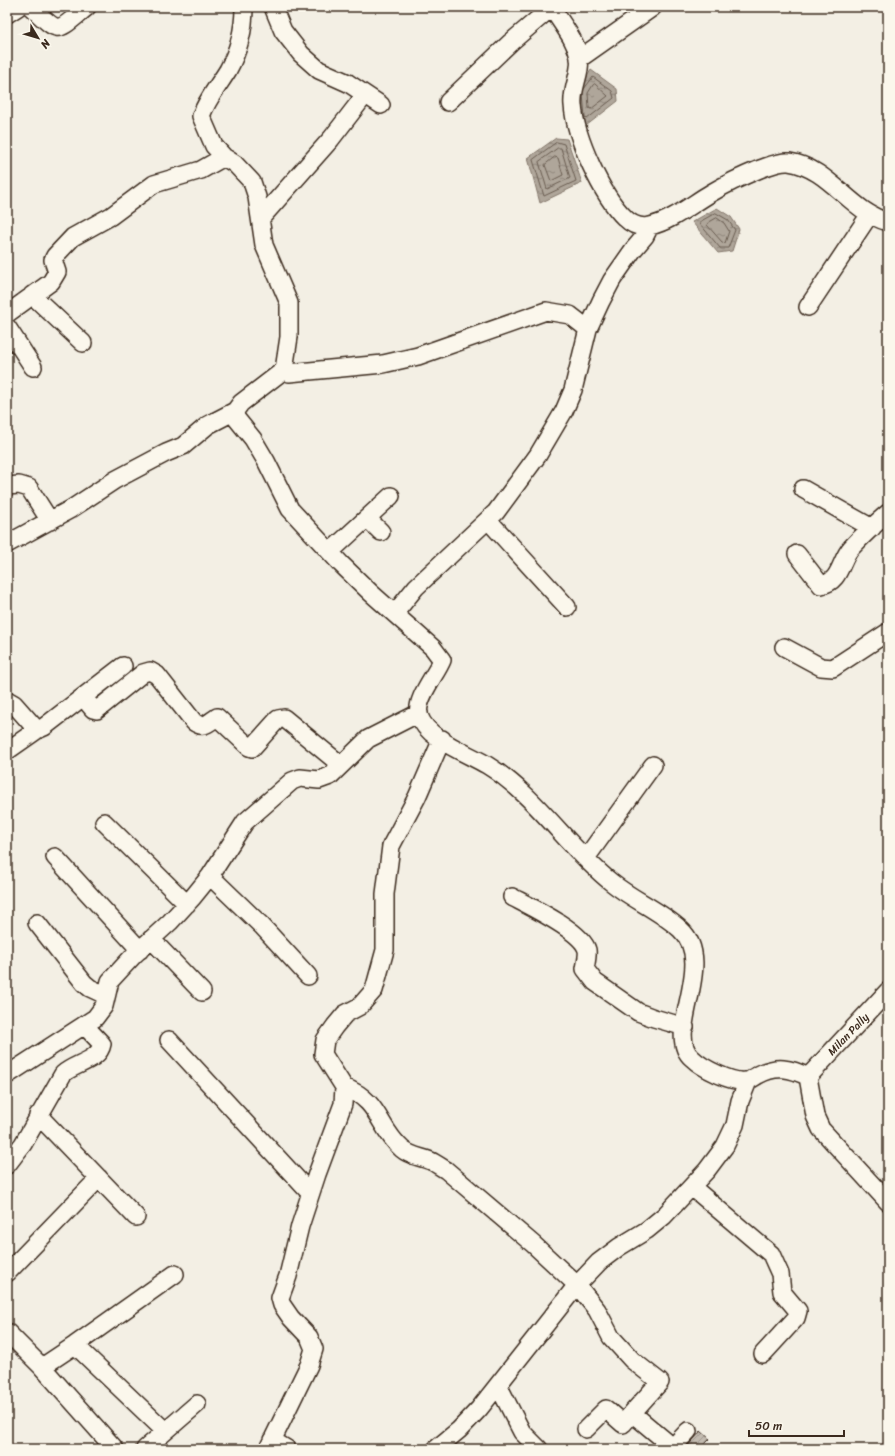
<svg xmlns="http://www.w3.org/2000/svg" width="895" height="1456" font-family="Sriracha,sans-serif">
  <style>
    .water { fill: url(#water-ripples); stroke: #817468 }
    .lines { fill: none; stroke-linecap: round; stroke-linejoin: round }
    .shore { stroke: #695c50; stroke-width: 1 }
    .building { fill: url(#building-hatch); stroke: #3b2a1e }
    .minor-casing { stroke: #3b2a1e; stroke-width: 20 }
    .minor { stroke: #fbf7ec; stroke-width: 17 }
    .labels { text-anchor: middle; stroke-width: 3; stroke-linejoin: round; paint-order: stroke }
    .street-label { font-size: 11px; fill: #3b2a1e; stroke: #fbf7ec }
  </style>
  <defs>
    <pattern id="water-ripples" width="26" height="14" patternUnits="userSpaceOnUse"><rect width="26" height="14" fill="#afa69a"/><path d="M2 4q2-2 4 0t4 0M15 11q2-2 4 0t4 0" fill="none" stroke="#90877d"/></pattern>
    <pattern id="building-hatch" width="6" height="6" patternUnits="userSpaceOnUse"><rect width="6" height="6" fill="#c3bbb0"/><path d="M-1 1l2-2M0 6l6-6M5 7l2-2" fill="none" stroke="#a0988f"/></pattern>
  </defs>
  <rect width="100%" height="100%" fill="#f3efe4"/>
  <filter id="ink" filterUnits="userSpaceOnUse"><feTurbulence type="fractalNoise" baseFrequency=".025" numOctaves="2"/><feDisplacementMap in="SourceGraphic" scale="8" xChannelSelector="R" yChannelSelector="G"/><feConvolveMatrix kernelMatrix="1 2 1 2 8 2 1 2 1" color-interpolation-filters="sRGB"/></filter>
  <g filter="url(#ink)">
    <path class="water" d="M591,70L617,89L618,101L582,129L579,90Z
      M556,138L567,139L582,183L540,203L528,158Z
      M717,208L731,217L739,229L732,251L718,253L692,222Z"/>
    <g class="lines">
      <path class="shore" d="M595,84L608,96L591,109L589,108L588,93L593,85Z
        M583,94L585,117L587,119L614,98L612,91L593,77L584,89
        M557,142L564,144L576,181L544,196L533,160Z
        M558,148H561L570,178L547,189L539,162Z
        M555,157L558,158L563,175L551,181L545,165Z
        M716,213L728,220L735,230L728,248H720L700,224V222Z
        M717,218L724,223L729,231L725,243L722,242L707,225L708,223Z"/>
    </g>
    <path class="building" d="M701,1431L710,1439L700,1449H685Z"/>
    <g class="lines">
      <g class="minor-casing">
        <path id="minor" d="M31,7C61,35 55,33 87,7
          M244,7C244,30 239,50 228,70C219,85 207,99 201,116L214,146L224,157L235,164L252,182L257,197L264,245L289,303V337L284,370L241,403L235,411L236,418L253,439L266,461L290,509L341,564L371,593L433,648L442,660C436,675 415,699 419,715C426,739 467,753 487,765C536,795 567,847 611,882C633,900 659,910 680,929C718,963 663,1033 692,1058C702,1068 732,1083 746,1081C750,1081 754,1077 758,1075C776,1065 791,1068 808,1077L815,1116L821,1129L888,1202
          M273,7L283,31L301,54L319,70L348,83L381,105
          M552,7C561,24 575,38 579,57C582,72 571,89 573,105C575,137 602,196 625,218C632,225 641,228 650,226C672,221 692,204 711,193C726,184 743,176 760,169C769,166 779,161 789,162C830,168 849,211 888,222
          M7,14L18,7
          M579,59L653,7
          M448,102L511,42L552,7
          M261,218L331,139L365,95
          M32,295L83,343
          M808,307L870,214
          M7,314L51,282L57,272L53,260L55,256L73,237L111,216L154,184L201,170L224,157
          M7,327L33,367
          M284,370L289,373L299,372L383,364L418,356L546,311L570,315L588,329
          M7,486L19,485L29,488L50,521
          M803,489L872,528
          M368,519L381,532
          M488,520L567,607
          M7,544L71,509L115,480L166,453L183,446L208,425L235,411
          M330,552L391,496
          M797,554L821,585C841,582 840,560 851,548C863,535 875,524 888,513
          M395,613L416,587L496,512L538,455L564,411L573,390L588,329L601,301L612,280L633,250L645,236L650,226
          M784,647L821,667L833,668L888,632
          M83,697L93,709L97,710L143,673L150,671L157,675L194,722C204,729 208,723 217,717L249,747L252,748L278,719L284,718L341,765
          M7,700L14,704L37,730
          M7,751L37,730L44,727L123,666
          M104,822L187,904
          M55,857L140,950
          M586,858L653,765
          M210,876L262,926L308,976
          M512,897C529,906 582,931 587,950C588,955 586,963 585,969L595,982L638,1012L654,1018L685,1027
          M37,923L84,983L90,988L105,995
          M151,939L202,992
          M169,1040L310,1193
          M7,1075L95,1018L104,1006L110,981L134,955L170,922L193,897L210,876L245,822L292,781L300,778L319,780L330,776L368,739L419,713
          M808,1077L888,991
          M344,1087C381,1101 377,1127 402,1149C411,1157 423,1157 433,1162C438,1165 442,1168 446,1170L533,1244L577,1285L597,1310L611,1337L632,1360L660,1382L632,1413L675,1449
          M38,1115L136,1217
          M7,1165L23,1144L63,1074C75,1063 99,1061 102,1044L84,1025
          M692,1187L771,1254L780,1274L782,1292L798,1311L796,1318L763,1354
          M7,1273L99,1178
          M7,1332L42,1367L115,1449
          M75,1345L175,1274
          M42,1367L75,1345L165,1431
          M498,1385L522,1432L539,1449
          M586,1429L606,1409L623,1424L632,1413
          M272,1440L287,1449
          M673,1447L688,1431
          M145,1449L197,1404
          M268,1449L309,1365L314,1349L309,1337L291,1318L282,1305L280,1298L288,1276L300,1226L317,1174L343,1104L344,1087L323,1054L325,1040L335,1026L345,1014L360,1006L374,990L385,950V894L391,846L417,797L442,739
          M436,1449L459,1430L479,1409L577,1285L599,1262L619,1247L647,1230L664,1216L707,1170L725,1146L735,1125L740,1101L748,1081"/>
      </g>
      <use href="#minor" class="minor"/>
    </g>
  </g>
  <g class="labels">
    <g class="street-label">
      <text transform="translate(848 1034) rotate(-46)" y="4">Milan Pally</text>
    </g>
  </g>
  <rect width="895" height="1456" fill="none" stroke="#fbf7ec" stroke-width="24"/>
  <rect x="12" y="12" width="871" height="1432" fill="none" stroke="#3b2a1e" stroke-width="1.5" filter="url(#ink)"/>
  <g transform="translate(38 38) rotate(128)" stroke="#fbf7ec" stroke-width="3" paint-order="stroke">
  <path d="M0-3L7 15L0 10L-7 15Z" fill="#3b2a1e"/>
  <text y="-6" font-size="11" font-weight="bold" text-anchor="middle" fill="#3b2a1e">N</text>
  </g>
  <path d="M749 1430v6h95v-6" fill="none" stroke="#3b2a1e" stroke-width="2"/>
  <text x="755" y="1430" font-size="12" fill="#3b2a1e" stroke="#fbf7ec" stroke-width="3" paint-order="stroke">50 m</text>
</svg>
